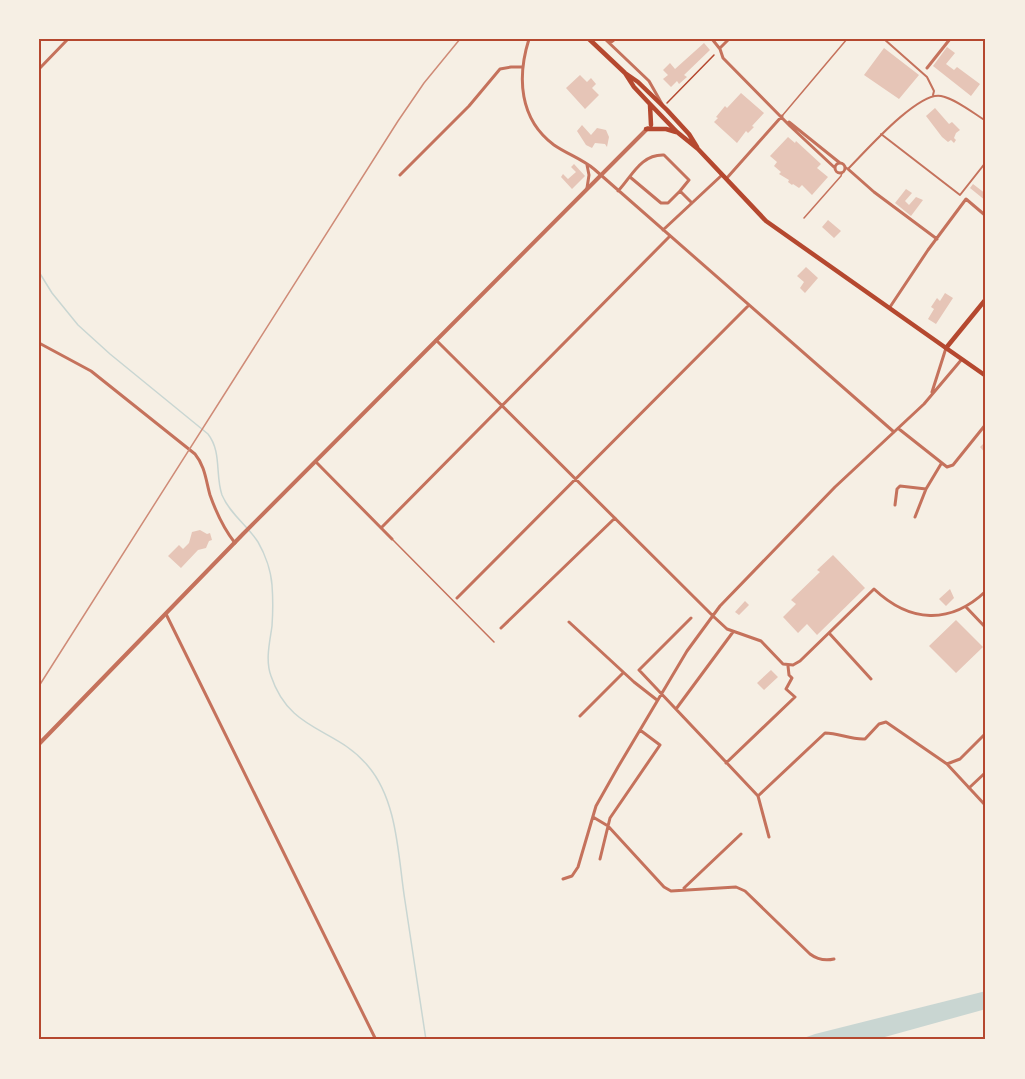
<svg xmlns="http://www.w3.org/2000/svg" width="1025" height="1079" font-family="'Nunito Sans',sans-serif">
  <style>
    .water { fill: #c9d6d2 }
    .lines { fill: none; stroke-linecap: round; stroke-linejoin: round }
    .stream { stroke: #c9d6d2; stroke-width: 1.5 }
    .building { fill: #e6c5b7 }
    .path { stroke: #b5482f; stroke-width: 1.5 }
    .service { stroke: #c5725c; stroke-width: 1.5 }
    .pedestrian { stroke: #c5725c; stroke-width: 2 }
    .minor { stroke: #c5725c; stroke-width: 3 }
    .tertiary { stroke: #c5725c; stroke-width: 4 }
    .secondary { stroke: #b5482f; stroke-width: 4.5 }
    .primary { stroke: #b5482f; stroke-width: 4.5 }
    .rail { stroke: #cf8b77; stroke-width: 1.5 }
    .neatline { fill: none; stroke: #b5482f; stroke-width: 2 }
  </style>
  <rect width="100%" height="100%" fill="#f6efe4"/>
  <path class="water" d="M986,991V1009L874,1040H798L815,1034Z"/>
  <g class="lines">
    <path class="stream" d="M39,272L52,293L78,325L110,354L208,434C222,452 215,475 222,495C230,514 247,525 258,542C265,554 271,571 272,585C273,598 273,612 272,626C270,641 265,660 271,676C290,733 336,727 368,766C398,801 398,857 405,901C412,947 419,993 426,1040"/>
  </g>
  <path class="building" d="M704,43L710,50L684,75L687,77L679,84L677,81L671,87L663,79L668,75L663,70L670,63L675,69Z
    M947,47L955,53L946,64L954,70L957,67L980,84L971,96L933,66Z
    M884,48L919,75L899,99L864,75Z
    M580,75L587,82L591,78L596,84L592,88L599,95L585,109L566,88Z
    M741,93L764,113L752,126L754,127L748,133L746,131L737,143L714,122L718,118L716,117L725,106L727,108Z
    M935,108L949,124L952,122L960,130L956,133L954,138L956,140L954,143L951,140L948,142L942,137L926,116Z
    M582,125L591,135L597,128L606,130L609,137L607,147L605,144L595,143L592,148L586,145L577,131Z
    M788,137L795,143L796,141L821,164L817,168L828,177L812,195L802,185L799,188L793,184L792,185L788,182L789,180L779,174L781,172L774,166L777,162L770,156Z
    M574,164L585,176L572,189L561,177L563,174L568,179L576,172L571,167Z
    M973,184L986,194V201L970,188Z
    M906,189L912,193L905,201L909,205L916,197L923,200L911,216L895,203Z
    M828,220L841,231L834,238L822,227Z
    M806,267L818,278L805,293L800,288L804,282L797,276Z
    M945,293L953,298L936,324L928,319L934,309L931,307L937,298L940,301Z
    M986,441V454L980,447Z
    M200,530L207,534L210,533L212,540L209,541L206,548L198,550L181,568L168,556L179,545L183,549L189,543L192,532Z
    M833,555L865,588L817,635L807,624L798,633L783,617L796,604L791,600L820,572L817,570Z
    M950,589L954,598L946,606L939,599Z
    M745,601L749,605L739,615L735,612Z
    M956,620L983,647L956,673L929,646Z
    M771,670L778,677L764,690L757,683Z"/>
  <g class="lines">
    <path class="path" d="M667,103L714,55"/>
    <path class="service" d="M782,116L847,39
      M804,218L841,176L842,173
      M393,540L494,642"/>
    <path class="pedestrian" d="M884,39L927,77L934,91L933,95
      M881,134L960,195L986,162
      M845,167L848,169C864,153 918,91 941,96C956,99 973,113 986,121"/>
    <path class="minor" d="M529,39C517,77 519,119 554,145C567,154 582,159 594,169L894,432
      M605,39L649,81L662,104
      M712,39L720,49L723,58L790,126L835,168
      M610,43L615,39
      M720,48L729,39
      M927,68L950,39
      M39,69L68,39
      M789,122L840,163
      M835 168a5 5 0 1 1 10 0a5 5 0 1 1-10 0Z
      M848,169L874,192L937,239
      M400,175L469,106L500,69L511,67H522
      M630,177L661,203H668L680,191
      M726,179L782,116
      M587,188L589,175L587,165
      M618,191C632,176 641,154 664,155L689,180L680,191L692,203
      M663,230L722,175
      M890,307L928,250L966,199L986,216
      M436,340L713,616L727,629L761,641L783,664L793,665L800,661L874,589C910,623 950,625 986,591
      M39,343L91,371L195,454C205,466 206,481 210,495C216,512 224,529 235,543
      M932,392L946,348
      M899,429L947,467L953,465L986,424
      M316,462L392,539
      M895,505L897,489L900,486L926,489L941,464
      M915,517L926,489
      M381,528L670,236
      M457,598L749,305
      M966,607L986,628
      M166,614L376,1040
      M691,618L639,670L758,796L825,733C839,733 851,740 865,739L879,724L886,722L947,764L960,759L986,733
      M569,622L634,682L657,700
      M501,628L615,518
      M829,633L871,679
      M676,709L733,632
      M580,716L623,673
      M726,763L795,697L786,689L792,678L789,675L788,666
      M947,764L986,806
      M969,788L986,772
      M758,796L769,837
      M593,817L608,826L664,887L671,891L736,887L745,891L810,954C818,960 825,961 834,959
      M600,859L610,818L660,745L640,730
      M563,879L572,876L578,867L596,806L618,767L687,651L720,606L835,487L924,404L962,359
      M684,888L741,834"/>
    <path class="tertiary" d="M39,744L243,534L648,128"/>
    <path class="secondary" d="M589,39L625,73L638,82L667,110L689,134L697,147
      M625,73L634,87L649,103L677,132L698,149L766,221L946,348
      M650,105L651,125
      M646,129H666L676,132"/>
    <path class="primary" d="M986,299L946,348L986,376"/>
    <path class="rail" d="M39,686L398,121L424,83L460,39"/>
  </g>
  <rect width="1025" height="1079" fill="none" stroke="#f6efe4" stroke-width="81"/>
  <rect x="40" y="40" width="944" height="998" class="neatline"/>
</svg>
